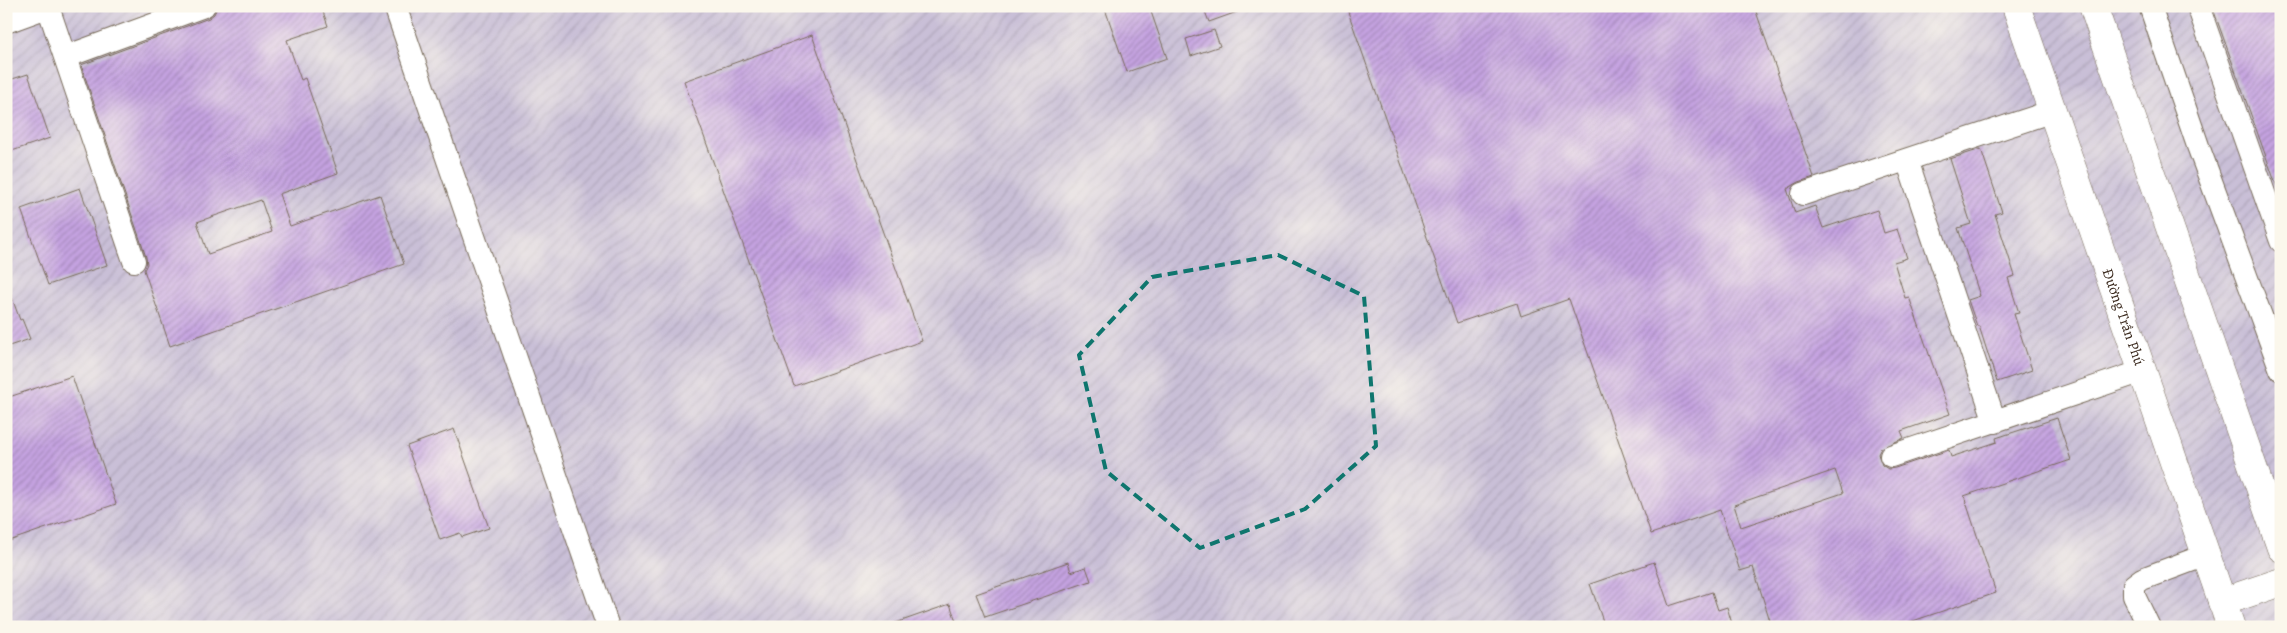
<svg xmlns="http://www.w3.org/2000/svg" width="2287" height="633" font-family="Alegreya,serif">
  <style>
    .industrial { fill: url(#industrial-furrows) }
    .building { fill: url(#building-hatch); fill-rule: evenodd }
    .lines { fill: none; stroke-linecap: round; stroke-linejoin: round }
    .minor-casing { stroke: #786b59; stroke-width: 24 }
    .major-casing { stroke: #786b59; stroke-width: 29 }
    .minor { stroke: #fff; stroke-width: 22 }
    .major { stroke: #fff; stroke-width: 28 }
    .marked { fill: none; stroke: #0f766e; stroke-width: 4; stroke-dasharray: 10 6; stroke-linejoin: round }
    .labels { text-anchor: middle; stroke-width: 4.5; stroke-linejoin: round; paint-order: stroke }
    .street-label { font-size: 15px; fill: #3b2a1e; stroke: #fbf7ec }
  </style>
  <defs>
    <pattern id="industrial-furrows" width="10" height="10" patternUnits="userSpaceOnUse" patternTransform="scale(1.25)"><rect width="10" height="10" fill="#c9bfd7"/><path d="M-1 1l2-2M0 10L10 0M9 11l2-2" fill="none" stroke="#aea4b8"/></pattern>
    <pattern id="building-hatch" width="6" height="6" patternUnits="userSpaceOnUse" patternTransform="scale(1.25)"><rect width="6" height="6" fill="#c5a3e1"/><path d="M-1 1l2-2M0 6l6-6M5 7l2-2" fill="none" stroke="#a185b6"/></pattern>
  </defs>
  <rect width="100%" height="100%" fill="#fbf7ec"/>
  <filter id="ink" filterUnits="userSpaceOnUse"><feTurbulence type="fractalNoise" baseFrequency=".02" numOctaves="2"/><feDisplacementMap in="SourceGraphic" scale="10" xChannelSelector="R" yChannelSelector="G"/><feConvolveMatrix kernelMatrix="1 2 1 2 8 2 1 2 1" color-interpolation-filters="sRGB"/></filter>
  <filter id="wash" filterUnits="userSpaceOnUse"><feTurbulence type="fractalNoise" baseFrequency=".0096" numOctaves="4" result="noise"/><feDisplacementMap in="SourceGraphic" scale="20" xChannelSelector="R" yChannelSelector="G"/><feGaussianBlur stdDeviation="1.12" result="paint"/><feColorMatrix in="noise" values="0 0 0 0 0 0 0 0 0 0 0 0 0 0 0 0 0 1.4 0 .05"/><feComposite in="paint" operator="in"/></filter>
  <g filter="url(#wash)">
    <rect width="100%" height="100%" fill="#eae5c6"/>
    <path class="industrial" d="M6,6H2281V627H6Z"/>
    <g id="blocks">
      <path class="building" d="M218,6H321L328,26L287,40L301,80L305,78L338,173L279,194L290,226L380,195L404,264L170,346L144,270L147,264L146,257L81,65L209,18L214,14ZM261,200L272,232L208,254L197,222Z
        M1104,6H1149L1167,58L1127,72Z
        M1203,6H1248V8L1209,22Z
        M1346,6H1754L1814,177L1799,182L1787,189L1795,213L1815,206L1823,228L1877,210L1884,233L1897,229L1907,258L1894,262L1905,298L1909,297L1950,414L1901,431L1904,438L1881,448L1878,454L1882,465L1888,469L1895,468L1949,450L1951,457L1997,442L1996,438L2057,418L2071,460L1964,496L1996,593L1895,627H1772L1753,567L1740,571L1720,510L1651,534L1569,299L1521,316L1517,303L1457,323ZM1835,470L1843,493L1741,527L1734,505Z
        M2212,6H2281V193H2279Z
        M1214,30L1220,46L1191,56L1186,39Z
        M812,35L922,341L794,386L684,81Z
        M28,74L50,138L6,153V81Z
        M1981,149L2002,212L1995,214L2015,276L2008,278L2019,313L2014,314L2032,370L1997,382L1979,326H1977L1968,300L1980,296L1958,228L1971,224L1950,159Z
        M80,188L107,265L48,285L21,209Z
        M6,287H8L20,320L22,319L30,339L6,347Z
        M72,376L116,504L6,542V398Z
        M454,429L489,528L462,537L460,533L440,540L407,446Z
        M1068,562L1071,572L1086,567L1091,581L985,617L976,594Z
        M1654,562L1669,606L1712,592L1718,610L1727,607L1733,627H1605L1590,584Z
        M950,604L956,621L940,627H891L890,625Z"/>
    </g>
  </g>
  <g filter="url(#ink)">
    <use href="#blocks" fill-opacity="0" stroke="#786b59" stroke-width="1"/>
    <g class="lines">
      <g class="minor-casing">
        <path id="minor" d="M395,6L608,627
          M2150,6L2198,146L2281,370
          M2198,6L2281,241
          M48,7L134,261
          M6,22L50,6
          M65,57L204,6
          M1907,160L1995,422
          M1803,194L2053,111
          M1891,456L2143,371
          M2149,627L2134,596V585L2142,579L2206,555"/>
      </g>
      <g class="major-casing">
        <g id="major">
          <path id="s1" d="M2016,6L2231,627"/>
          <path d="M2093,6L2281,548"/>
          <path d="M2222,602L2281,582"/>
        </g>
      </g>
      <use href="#minor" class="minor"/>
      <use href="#major" class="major"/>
    </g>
  </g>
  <path class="marked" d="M1278,255L1364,296L1376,446L1305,509L1200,548L1106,471L1079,355L1152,277Z"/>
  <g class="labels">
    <g class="street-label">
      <text dy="5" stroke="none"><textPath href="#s1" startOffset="329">Đường Trần Phú</textPath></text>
    </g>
  </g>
  <rect width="2287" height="633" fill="none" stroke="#fbf7ec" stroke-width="25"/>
</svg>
